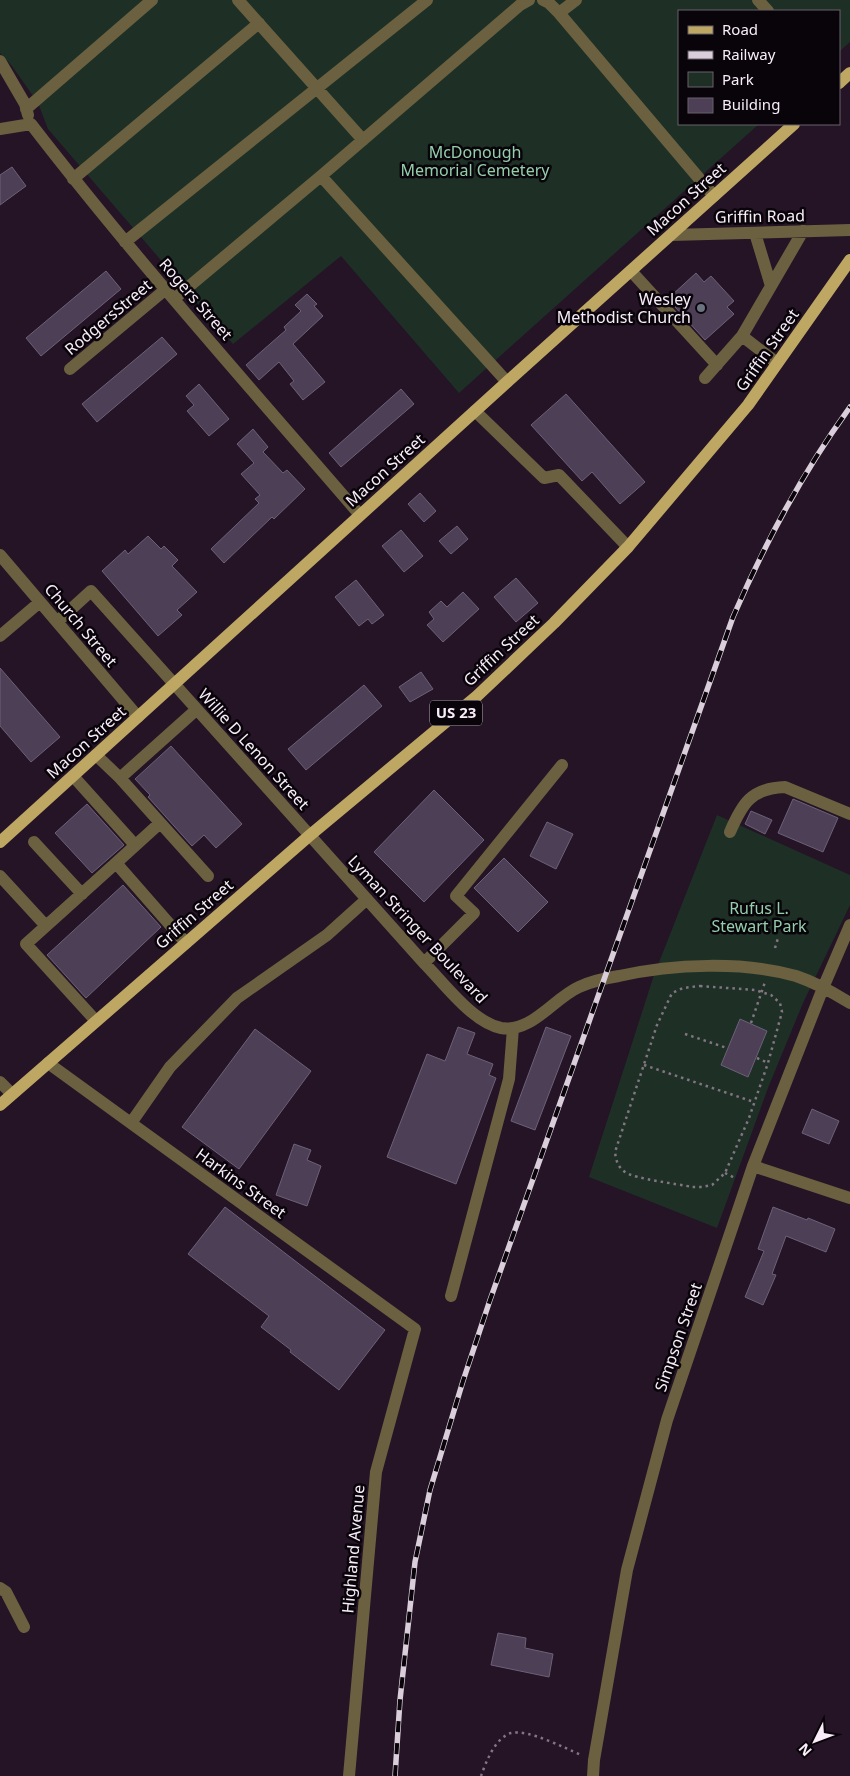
<svg xmlns="http://www.w3.org/2000/svg" width="850" height="1776" font-family="'Noto Sans',sans-serif">
  <style>
    .green { fill: #1e3025 }
    .building { fill: #4c3f56; stroke: #6d6079 }
    .lines { fill: none; stroke-linecap: round; stroke-linejoin: round }
    .path { stroke: #837584; stroke-width: 2.5; stroke-dasharray: 2.5 4; stroke-linecap: butt }
    .minor { stroke: #6b6040; stroke-width: 12 }
    .major { stroke: #bda762; stroke-width: 12 }
    .rail-casing { stroke: #dacedb; stroke-width: 5.5 }
    .rail { stroke: #09040a; stroke-width: 4; stroke-dasharray: 11; stroke-linecap: butt }
    .worship-dot { fill: #6b7280; stroke: #09040a; stroke-width: 2 }
    .labels { text-anchor: middle; stroke-width: 5; stroke-linejoin: round; paint-order: stroke }
    .shield { fill: #09040a; stroke: #b0a7b1; stroke-width: 1 }
    .shield-label { font-size: 15px; font-weight: bold; fill: #f8edf9 }
    .park-label { font-size: 16px; fill: #94cfac; stroke: #09040a }
    .street-label { font-size: 16px; fill: #f8edf9; stroke: #09040a }
    .poi-label { font-size: 16px; fill: #f8edf9; stroke: #09040a; text-anchor: end }
  </style>
  <rect width="100%" height="100%" fill="#241426"/>
  <path class="green" d="M0,0H850V42L839,52V11H679V124H759L459,393L341,256L233,344L48,129L38,103L12,66L0,53Z
    M717,815L850,875V905L803,1003L768,1088L717,1228L589,1177L654,975Z"/>
  <path class="building" d="M12,167L26,186L0,205V175Z
    M106,271L121,289L41,356L26,338Z
    M696,273L704,282L711,276L734,301L727,307L734,314L705,340L675,307L678,304L671,296Z
    M307,294L317,304L314,306L323,316L293,344L325,382L303,400L290,384L294,381L279,362L259,380L246,365L286,330L284,327L301,311L295,305Z
    M162,337L177,354L97,422L82,404Z
    M199,384L229,419L209,436L187,411L194,405L186,396Z
    M401,389L414,404L341,467L329,453Z
    M566,394L645,482L620,504L592,472L582,481L531,425Z
    M253,429L268,447L263,452L283,473L287,470L305,489L274,519L272,517L224,563L211,549L259,503L255,499L260,495L241,474L254,463L237,444Z
    M420,493L436,511L424,522L408,504Z
    M457,526L468,539L451,554L439,541Z
    M401,530L423,556L404,572L382,546Z
    M148,536L161,549L164,546L178,560L172,566L197,592L177,610L182,615L158,636L102,571L125,550L128,554Z
    M516,578L538,603L516,622L494,597Z
    M356,580L384,615L372,624L368,619L359,626L335,597Z
    M463,592L479,609L443,642L427,625L434,619L429,612L441,601L447,607Z
    M0,668L60,737L31,762L0,726Z
    M421,672L433,689L410,702L399,687Z
    M364,685L382,706L306,770L288,749Z
    M171,746L242,824L216,848L204,835L192,846L148,797L150,795L135,779Z
    M434,790L484,840L424,902L374,852Z
    M793,799L838,818L823,852L778,833Z
    M87,804L124,845L92,873L55,833Z
    M751,811L772,820L765,834L745,824Z
    M547,822L573,834L556,869L530,856Z
    M504,858L548,902L518,932L474,888Z
    M123,885L161,927L86,998L47,955Z
    M740,1019L767,1031L748,1077L721,1065Z
    M458,1027L475,1033L467,1054L493,1064L489,1075L496,1078L456,1184L387,1157L427,1054L445,1061Z
    M546,1027L571,1036L535,1130L511,1121Z
    M255,1029L311,1071L239,1169L182,1127Z
    M812,1109L839,1121L829,1144L802,1133Z
    M294,1144L311,1150L307,1160L321,1166L307,1206L276,1195Z
    M225,1207L385,1330L339,1390L290,1352L291,1350L261,1327L269,1316L188,1254Z
    M773,1207L807,1220L808,1218L835,1229L826,1252L786,1236L772,1274L776,1275L763,1305L745,1297L764,1251L758,1249Z
    M498,1633L526,1638L525,1648L553,1654L549,1677L491,1665Z"/>
  <g class="lines">
    <path class="path" d="M775,948L778,938
      M700,986L755,990L771,995L780,1003L782,1012L768,1063L749,1118L725,1173L712,1185L702,1187H692C679,1184 634,1179 625,1172C618,1167 616,1161 615,1152L657,1025L672,993L683,988Z
      M751,1023L765,982
      M685,1034L727,1048
      M757,1058L768,1063
      M644,1065L754,1102
      M725,1173L735,1178
      M481,1776C486,1762 495,1738 511,1733C528,1729 565,1748 581,1755"/>
    <path class="minor" d="M238,0L363,140
      M543,0L549,3L559,13L714,196
      M758,0L768,11
      M559,13L576,0
      M0,61L25,104L28,115
      M26,109L152,0
      M0,129L31,124C135,259 249,386 360,515
      M321,176L507,382
      M73,179L259,23
      M755,233L771,286
      M671,235L850,230
      M125,242L427,0
      M631,271L717,365
      M174,299L321,176L520,5L529,0
      M742,336L803,231
      M70,369L166,289
      M705,378L742,336L777,363
      M475,411L544,478L559,475L628,547
      M0,555L138,717
      M57,622L91,591L424,963C444,983 472,1022 501,1028C532,1033 554,998 579,987C592,981 606,978 619,976C673,964 743,961 796,976C814,982 834,993 850,1003
      M0,636L40,602
      M196,710L120,778L208,876
      M96,755L120,778
      M73,776L135,845
      M160,823L116,863L186,943
      M730,832C742,804 751,788 785,787L850,814
      M34,842L82,894
      M0,876L46,926
      M424,963L474,913L456,896L562,765
      M96,1021L26,944L116,863
      M48,1063L415,1329L376,1472L349,1776
      M0,1082L12,1094
      M131,1123L170,1067L237,998L327,935L367,899
      M753,1166L850,1198
      M451,1296L509,1079L513,1028
      M0,1588L6,1592L24,1627
      M593,1776L594,1760L627,1570L667,1420L753,1166L823,988L850,925"/>
    <path class="major" d="M839,83L850,73
      M0,842L507,382L794,124
      M0,1105L309,836L477,696L554,623L628,547L748,405L850,260"/>
    <g class="rail-casing">
      <path id="rail" d="M395,1776L400,1700L415,1562L430,1490L463,1381L490,1300L733,617C765,543 802,473 850,407"/>
    </g>
    <use href="#rail" class="rail"/>
  </g>
  <circle class="worship-dot" cx="701" cy="308" r="5"/>
  <g class="labels">
    <rect class="shield" x="430" y="700.5" width="52" height="25" rx="4"/>
    <g class="shield-label">
      <text x="456" y="718">US 23</text>
    </g>
    <g class="park-label">
      <text x="475" y="158">McDonough<tspan x="475" dy="18">Memorial Cemetery</tspan></text>
      <text x="759" y="914">Rufus L.<tspan x="759" dy="18">Stewart Park</tspan></text>
    </g>
    <g class="street-label">
      <text transform="translate(686 199) rotate(-42)" y="6">Macon Street</text>
      <text transform="translate(760 216) rotate(-1)" y="6">Griffin Road</text>
      <text transform="translate(196 299) rotate(49)" y="6">Rogers Street</text>
      <text transform="translate(108 317) rotate(-40)" y="6">RodgersStreet</text>
      <text transform="translate(767 350) rotate(-55)" y="6">Griffin Street</text>
      <text transform="translate(385 470) rotate(-42)" y="6">Macon Street</text>
      <text transform="translate(81 625) rotate(50)" y="6">Church Street</text>
      <text transform="translate(501 650) rotate(-43)" y="6">Griffin Street</text>
      <text transform="translate(86 742) rotate(-42)" y="6">Macon Street</text>
      <text transform="translate(254 749) rotate(48)" y="6">Willie D Lenon Street</text>
      <text transform="translate(194 914) rotate(-41)" y="6">Griffin Street</text>
      <text transform="translate(418 929) rotate(47)" y="6">Lyman Stringer Boulevard</text>
      <text transform="translate(241 1183) rotate(36)" y="6">Harkins Street</text>
      <text transform="translate(678 1337) rotate(-71)" y="6">Simpson Street</text>
      <text transform="translate(353 1549) rotate(-85)" y="6">Highland Avenue</text>
    </g>
    <g class="poi-label">
      <text x="691" y="305">Wesley<tspan x="691" dy="18">Methodist Church</tspan></text>
    </g>
  </g>
  <rect x="678" y="10" width="162" height="115" fill="#09040a" stroke="#69616a"/>
  <rect x="688" y="26" width="25" height="8" fill="#bda762" stroke="#69616a"/>
  <text x="722" y="35" font-size="15" fill="#f8edf9">Road</text>
  <rect x="688" y="51" width="25" height="8" fill="#dacedb" stroke="#69616a"/>
  <text x="722" y="60" font-size="15" fill="#f8edf9">Railway</text>
  <rect x="688" y="72" width="25" height="15" fill="#1e3025" stroke="#69616a"/>
  <text x="722" y="85" font-size="15" fill="#f8edf9">Park</text>
  <rect x="688" y="98" width="25" height="15" fill="#4c3f56" stroke="#69616a"/>
  <text x="722" y="110" font-size="15" fill="#f8edf9">Building</text>
  <g transform="translate(815 1741) rotate(228)" stroke="#09040a" stroke-width="4" paint-order="stroke">
  <path d="M0-4L9 19L0 12L-9 19Z" fill="#f8edf9"/>
  <text y="-8" font-size="14" font-weight="bold" text-anchor="middle" fill="#f8edf9">N</text>
  </g>
</svg>
